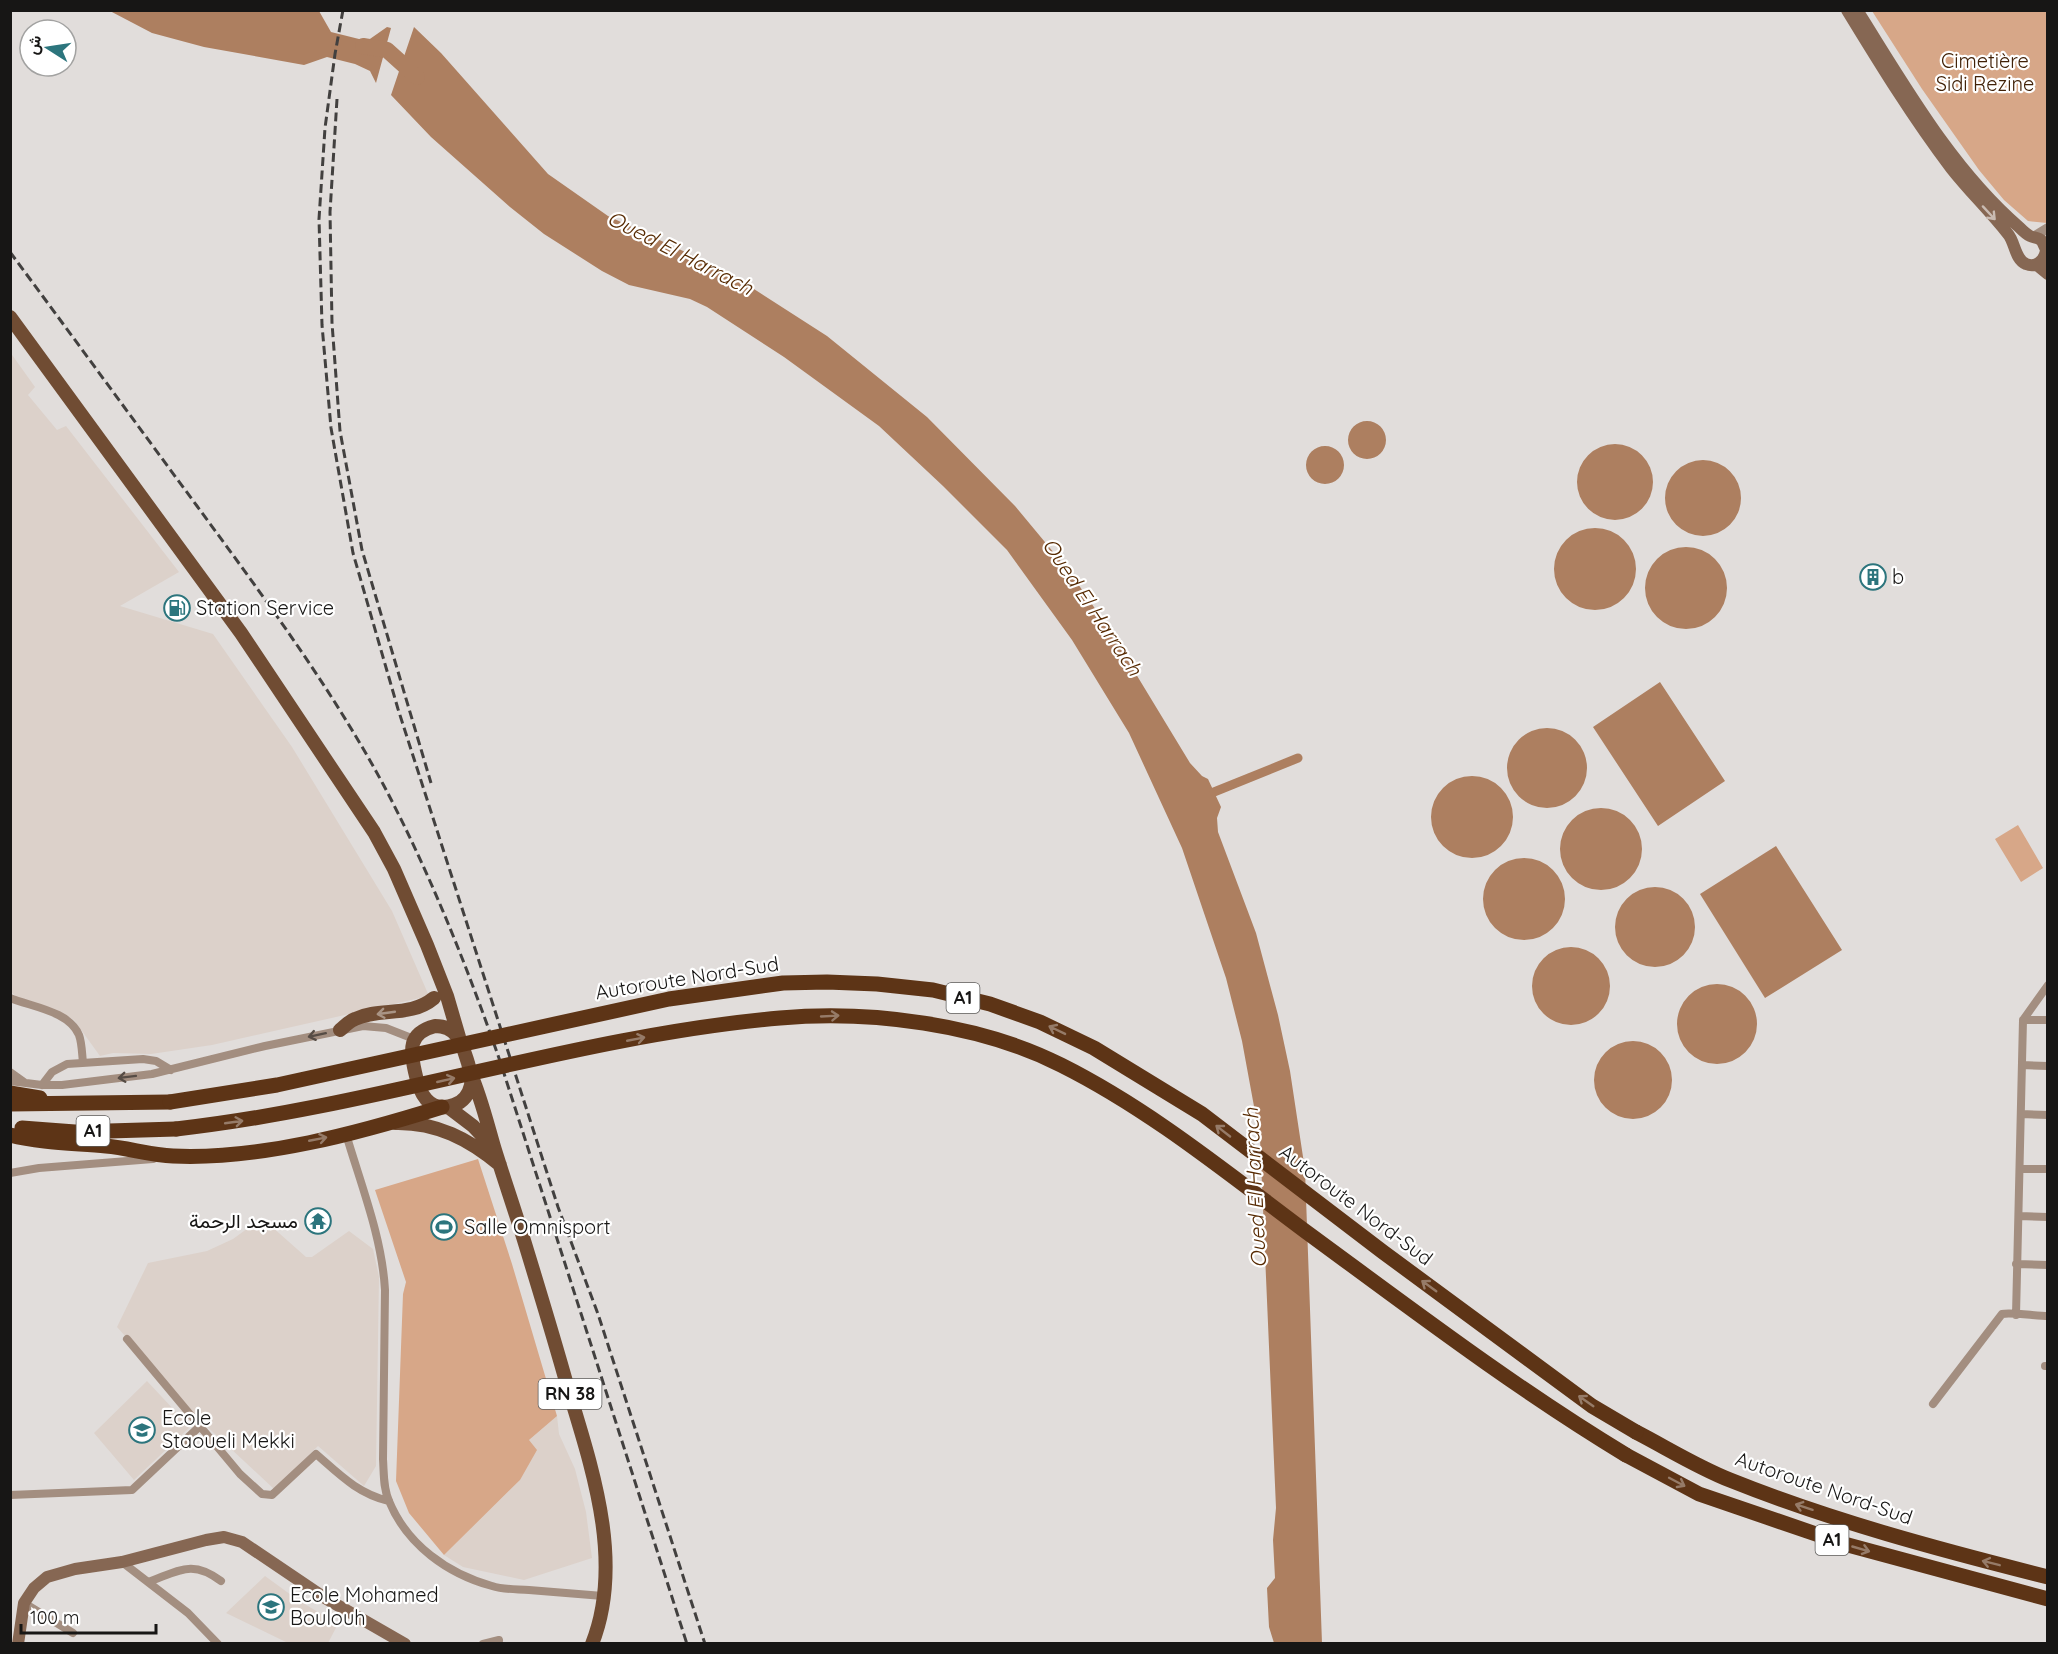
<svg xmlns="http://www.w3.org/2000/svg" width="2058" height="1654" font-family="Quicksand,Vazirmatn,sans-serif">
  <style>
    .built { fill: #dcd1ca }
    .green { fill: #d7a788 }
    .water { fill: #ad7f60 }
    .lines { fill: none; stroke-linecap: round; stroke-linejoin: round }
    .canal { stroke: #ad7f60; stroke-width: 9 }
    .river { stroke: #ad7f60; stroke-width: 16 }
    .minor { stroke: #a38e80; stroke-width: 8 }
    .tertiary { stroke: #a38e80; stroke-width: 10 }
    .secondary { stroke: #866753; stroke-width: 12 }
    .primary { stroke: #704c33; stroke-width: 14 }
    .motorway { stroke: #5d3416; stroke-width: 15 }
    .rail { stroke: #42403f; stroke-width: 3; stroke-dasharray: 9 4.5; stroke-linecap: butt }
    .motorway-bridge { stroke: #5d3416; stroke-width: 15 }
    .oneway { stroke: #c9bbb2 }
    .oneway2 { stroke: #a99485 }
    .oneway3 { stroke: #967b68 }
    .oneway4 { stroke: #564c45 }
    .labels { text-anchor: middle; stroke-width: 4.5; stroke-linejoin: round; paint-order: stroke }
    .shield { fill: #fff; stroke: #5d5c5b; stroke-width: 1.5 }
    .shield-label { font-size: 18px; font-weight: bold; fill: #171615 }
    .park-label { font-size: 20px; fill: #412107; stroke: #fff }
    .poi-label { font-size: 20px; fill: #171615; stroke: #fff; text-anchor: start }
    .street-label { font-size: 20px; fill: #171615; stroke: #fff }
    .water-label { font-size: 21px; font-style: italic; fill: #572a02; stroke: #fff }
  </style>
  <rect width="100%" height="100%" fill="#e1dddb"/>
  <path class="built" d="M10,352L35,387L28,395L57,430L66,426L179,572L120,606L213,634L292,747L392,911L429,996L212,1045L151,1054L113,1053L100,1056L74,1020L55,1009L18,998L11,992Z
    M262,1218L306,1257H312L349,1231L373,1249L379,1277L376,1466L364,1486L318,1446L274,1489L199,1419L117,1327L148,1263L207,1251L233,1239Z
    M147,1381L190,1427L134,1480L94,1433Z
    M557,1416L559,1434L575,1469L586,1512L592,1558L524,1580L463,1567L444,1555L520,1480L528,1441Z
    M265,1576L298,1600L338,1624L328,1643H288L226,1613Z"/>
  <path class="green" d="M1872,11H2047V223L2028,221L2004,200L1979,170L1922,89Z
    M2018,825L2043,868L2021,882L1995,839Z
    M478,1159L512,1264L557,1416L529,1440L537,1450L520,1480L444,1555L409,1513L396,1481L403,1294L406,1282L375,1190Z"/>
  <path class="water" d="M110,11H319L331,32L367,41L387,27L391,28L376,83L370,71L355,64L327,57L304,65L204,47L152,33Z
    M414,27L441,53L548,174L608,216L726,271L827,336L927,417L1015,506L1069,571L1105,623L1190,763L1202,776L1208,779L1221,807L1217,818L1218,832L1256,933L1278,1015L1290,1071L1305,1170L1322,1643H1274L1269,1627L1267,1588L1275,1578L1273,1540L1276,1508L1260,1139L1242,1041L1226,978L1182,848L1129,733L1072,640L1007,550L943,486L879,426L784,357L707,307L690,299L629,285L602,271L544,234L510,207L431,137L391,95Z
    M1348 440a19 19 0 1 1 38 0a19 19 0 1 1-38 0Z
    M1577 482a38 38 0 1 1 76 0a38 38 0 1 1-76 0Z
    M1306 465a19 19 0 1 1 38 0a19 19 0 1 1-38 0Z
    M1665 498a38 38 0 1 1 76 0a38 38 0 1 1-76 0Z
    M1554 569a41 41 0 1 1 82 0a41 41 0 1 1-82 0Z
    M1645 588a41 41 0 1 1 82 0a41 41 0 1 1-82 0Z
    M1660,682L1725,781L1658,826L1593,727Z
    M1507 768a40 40 0 1 1 80 0a40 40 0 1 1-80 0Z
    M1431 817a41 41 0 1 1 82 0a41 41 0 1 1-82 0Z
    M1560 849a41 41 0 1 1 82 0a41 41 0 1 1-82 0Z
    M1776,846L1842,950L1765,998L1700,894Z
    M1483 899a41 41 0 1 1 82 0a41 41 0 1 1-82 0Z
    M1615 927a40 40 0 1 1 80 0a40 40 0 1 1-80 0Z
    M1532 986a39 39 0 1 1 78 0a39 39 0 1 1-78 0Z
    M1677 1024a40 40 0 1 1 80 0a40 40 0 1 1-80 0Z
    M1594 1080a39 39 0 1 1 78 0a39 39 0 1 1-78 0Z"/>
  <g class="lines">
    <path class="canal" d="M1214,792L1298,758"/>
    <path class="river" d="M363,46L387,50L417,77"/>
    <path class="minor" d="M10,998C32,1007 69,1011 79,1035C82,1043 82,1054 83,1063
      M2023,1020H2048
      M2022,1065L2048,1066
      M10,1072L24,1082
      M10,1081L42,1085H62L152,1074L265,1046L363,1026L386,1028L414,1039
      M42,1085L52,1072L67,1064L143,1059L156,1061L171,1070
      M2021,1114L2048,1115
      M346,1134C361,1185 382,1237 385,1290L383,1459C384,1473 383,1488 389,1501C407,1545 448,1574 492,1586C504,1590 517,1589 529,1590C554,1592 578,1594 603,1596
      M2020,1169H2048
      M10,1173L39,1168L153,1159
      M2019,1216L2048,1217
      M2016,1264L2048,1265
      M2016,1315L2023,1020L2048,985
      M127,1339L240,1474L262,1494L272,1495L316,1454C339,1474 358,1494 389,1501
      M2045,1366H2048
      M1933,1404L2002,1314C2011,1312 2036,1316 2048,1316
      M10,1495L132,1490L199,1427
      M122,1562L188,1613L218,1644
      M148,1582C179,1571 192,1559 221,1581
      M24,1603L73,1633
      M483,1644L499,1640"/>
    <path class="tertiary" d="M2035,236L2048,228"/>
    <path class="secondary" d="M1847,10C1880,64 1913,118 1951,168C1969,191 1990,211 2008,234C2015,242 2015,260 2026,264C2036,268 2044,261 2046,251
      M1857,10C1905,86 1951,168 2019,227C2022,230 2026,234 2030,236C2034,238 2038,237 2042,241L2048,254
      M2037,265L2048,274
      M18,1644L24,1603L34,1588L47,1577L75,1569L122,1562L206,1540L224,1537L242,1542L325,1598L405,1644"/>
    <path class="primary" d="M10,317L241,633L374,832L394,869L427,945L447,996L459,1037
      M435,1026C458,1026 462,1044 468,1063C470,1070 472,1077 471,1085C469,1094 463,1102 454,1105C428,1114 419,1092 415,1072C410,1050 408,1033 435,1026Z
      M340,1030C345,1026 349,1021 355,1019C380,1007 410,1018 434,998
      M470,1072C481,1097 487,1123 495,1150C504,1179 514,1208 523,1237C538,1286 553,1335 567,1385C591,1465 625,1561 592,1644
      M448,1107L473,1126L492,1146
      M395,1123C436,1122 469,1139 500,1165"/>
    <path class="motorway" d="M10,1093L40,1098
      M10,1104L170,1102
      M22,1128L75,1132L176,1129
      M10,1135C41,1143 74,1143 106,1146C128,1148 151,1155 173,1156C260,1160 359,1133 442,1107
      M1636,1432C1667,1448 1697,1467 1730,1480C1832,1521 1941,1550 2048,1577
      M1626,1455L1699,1494L1848,1545L2048,1599"/>
    <path class="rail" d="M343,10L335,54L325,128L319,219L322,325L331,428L353,553L398,709L558,1207L598,1314L705,1644
      M337,99L330,212L332,323L340,431L362,550L431,783
      M10,252C73,337 135,422 197,506C263,596 330,686 383,784C430,873 467,966 500,1061L687,1644"/>
    <path class="motorway-bridge" d="M170,1102L277,1085L669,999L783,983L827,982L877,984L933,990L990,1004L1040,1022L1094,1048L1202,1114L1383,1252L1592,1406L1636,1432
      M176,1129C380,1106 576,1036 780,1018C870,1010 980,1024 1061,1065C1149,1109 1226,1172 1305,1231C1410,1308 1515,1388 1626,1455"/>
  </g>
  <defs><path id="oneway-shaft" d="M-6 0H5M1.5-3L5.5 0L1.5 3" fill="none" stroke-width="1.6" stroke-linecap="round" stroke-linejoin="round" transform="scale(1.5)"/></defs>
  <use class="oneway" href="#oneway-shaft" transform="translate(1989 213) rotate(47)"/>
  <use class="oneway2" href="#oneway-shaft" transform="translate(386 1013) rotate(172)"/>
  <g class="oneway3">
    <use href="#oneway-shaft" transform="translate(830 1016) rotate(-3)"/>
    <use href="#oneway-shaft" transform="translate(1057 1030) rotate(-154)"/>
    <use href="#oneway-shaft" transform="translate(636 1039) rotate(-11)"/>
    <use href="#oneway-shaft" transform="translate(446 1080) rotate(-13)"/>
    <use href="#oneway-shaft" transform="translate(234 1122) rotate(-8)"/>
    <use href="#oneway-shaft" transform="translate(1223 1131) rotate(-142)"/>
    <use href="#oneway-shaft" transform="translate(318 1139) rotate(-11)"/>
    <use href="#oneway-shaft" transform="translate(1429 1286) rotate(-144)"/>
    <use href="#oneway-shaft" transform="translate(1586 1401) rotate(-145)"/>
    <use href="#oneway-shaft" transform="translate(1677 1482) rotate(28)"/>
    <use href="#oneway-shaft" transform="translate(1804 1507) rotate(-162)"/>
    <use href="#oneway-shaft" transform="translate(1861 1549) rotate(16)"/>
    <use href="#oneway-shaft" transform="translate(1991 1563) rotate(-166)"/>
  </g>
  <g class="oneway4">
    <use href="#oneway-shaft" transform="translate(317 1035) rotate(168)"/>
    <use href="#oneway-shaft" transform="translate(127 1077) rotate(173)"/>
  </g>
  <defs>
    <g id="building-ring" transform="scale(1.35)"><circle r="9.5" fill="#fff" stroke="#2c757d" stroke-width="1.5"/><path d="M-4-6H4V6H1V3H-1V6H-4ZM-2.5-4.3h1.7v1.8h-1.7ZM.8-4.3h1.7v1.8H.8ZM-2.5-1h1.7V.8h-1.7ZM.8-1h1.7V.8H.8Z" fill="#2c757d"/></g>
    <g id="fuel-ring" transform="scale(1.35)"><circle r="9.5" fill="#fff" stroke="#2c757d" stroke-width="1.5"/><path d="M-5.5-6h7V0h2V4h1.3V-2.5L3-4.5l.8-.8L6-3V5H2.5V1h-1V6h-7ZM-4.2-4.7v3.2H.2V-4.7Z" fill="#2c757d"/></g>
    <g id="temple-ring" transform="scale(1.35)"><circle r="9.5" fill="#fff" stroke="#2c757d" stroke-width="1.5"/><path d="M0-6L5-2H3V0L6.5 2.5H4V6H1.5V3h-3V6H-4V2.5H-6.5L-3 0V-2H-5Z" fill="#2c757d"/></g>
    <g id="stadium-ring" transform="scale(1.35)"><circle r="9.5" fill="#fff" stroke="#2c757d" stroke-width="1.5"/><path d="M0-5a6.5 5 0 1 0 0 10a6.5 5 0 1 0 0-10ZM-3.5-1.8h7v3.6h-7Z" fill="#2c757d"/></g>
    <g id="school-ring" transform="scale(1.35)"><circle r="9.5" fill="#fff" stroke="#2c757d" stroke-width="1.5"/><path d="M0-5L7-2L0 1L-7-2ZM-4 1L0 2.5L4 1V4Q0 6-4 4Z" fill="#2c757d"/></g>
  </defs>
  <g fill-rule="evenodd">
    <use href="#building-ring" x="1873" y="577"/>
    <use href="#fuel-ring" x="177" y="608"/>
    <use href="#temple-ring" x="318" y="1221"/>
    <use href="#stadium-ring" x="444" y="1227"/>
    <use href="#school-ring" x="142" y="1430"/>
    <use href="#school-ring" x="271" y="1607"/>
  </g>
  <g class="labels">
    <g class="shield">
      <rect x="946.5" y="983" width="33" height="30" rx="4.5"/>
      <rect x="76.5" y="1116" width="33" height="30" rx="4.5"/>
      <rect x="538.5" y="1379" width="63" height="30" rx="4.5"/>
      <rect x="1815.5" y="1525" width="33" height="30" rx="4.5"/>
    </g>
    <g class="shield-label">
      <text x="963" y="1004">A1</text>
      <text x="93" y="1137">A1</text>
      <text x="570" y="1400">RN 38</text>
      <text x="1832" y="1546">A1</text>
    </g>
    <g class="park-label">
      <text x="1985" y="68">Cimetière<tspan x="1985" dy="23">Sidi Rezine</tspan></text>
    </g>
    <g class="poi-label">
      <text x="1892" y="584">b</text>
      <text x="196" y="615">Station Service</text>
      <text x="298" y="1228" text-anchor="end">مسجد الرحمة</text>
      <text x="464" y="1234">Salle Omnisport</text>
      <text x="162" y="1425">Ecole<tspan x="162" dy="23">Staoueli Mekki</tspan></text>
      <text x="290" y="1602">Ecole Mohamed<tspan x="290" dy="23">Boulouh</tspan></text>
    </g>
    <g class="street-label">
      <text transform="translate(687 978) rotate(-9)" y="7">Autoroute Nord-Sud</text>
      <text transform="translate(1356 1205) rotate(37)" y="7">Autoroute Nord-Sud</text>
      <text transform="translate(1824 1488) rotate(19)" y="7">Autoroute Nord-Sud</text>
    </g>
    <g class="water-label">
      <text transform="translate(680 253) rotate(27)" y="7">Oued El Harrach</text>
      <text transform="translate(1092 607) rotate(56)" y="7">Oued El Harrach</text>
      <text transform="translate(1255 1188) rotate(-93)" y="7">Oued El Harrach</text>
    </g>
  </g>
  <rect width="2058" height="1654" fill="none" stroke="#171615" stroke-width="24"/>
  <g transform="translate(48 48) rotate(282)"><circle r="28" fill="#ffffff" stroke="#a2a2a1" stroke-width="1.5"/>
  <path d="M0-4.5L10 22L0 15L-10 22Z" fill="#2c757d"/>
  <text y="-9" font-size="16" font-weight="bold" text-anchor="middle" fill="#171615">ش</text>
  </g>
  <path d="M21 1624v9h135v-9" fill="none" stroke="#171615" stroke-width="3"/>
  <text x="30" y="1624" font-size="18" fill="#171615" stroke="#ffffff" stroke-width="4.5" paint-order="stroke">100 m</text>
</svg>
